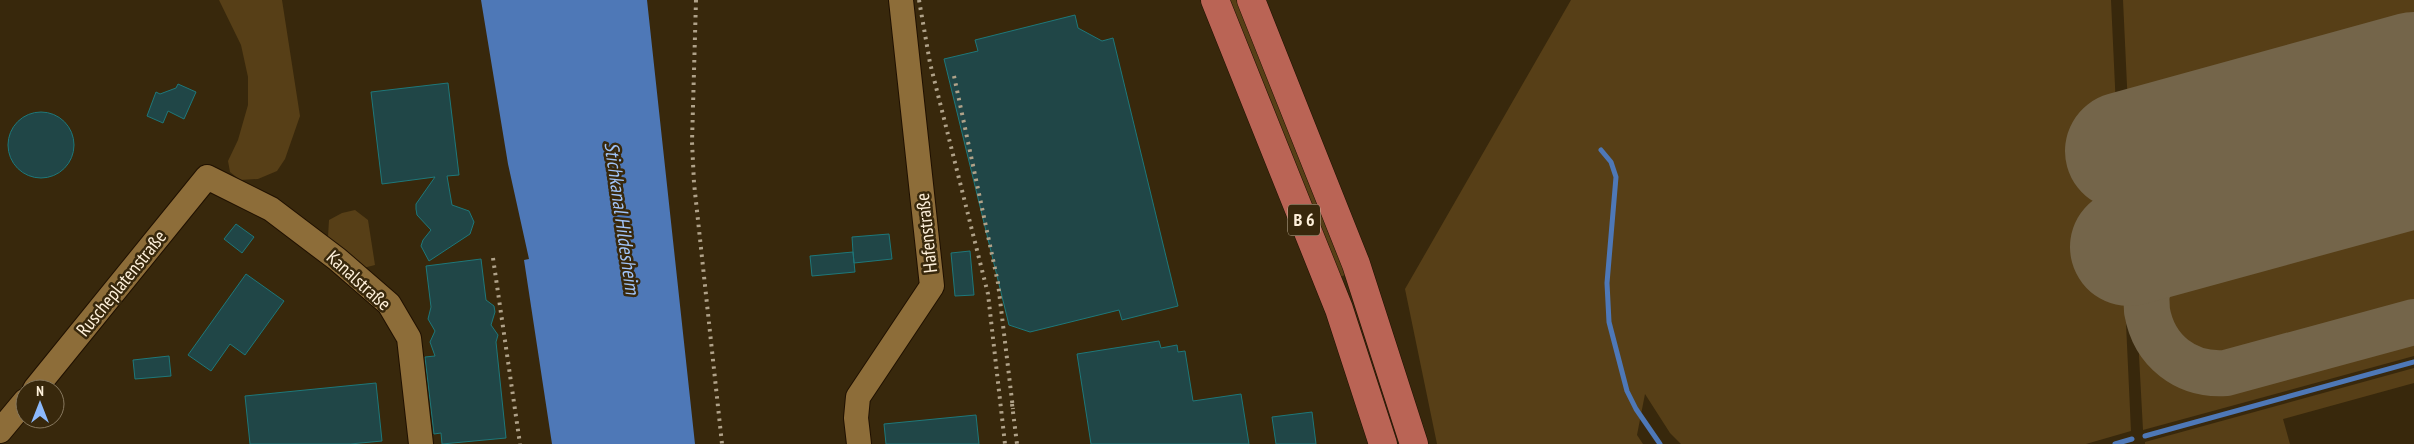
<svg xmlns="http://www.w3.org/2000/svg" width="2414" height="444" font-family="'PT Sans Narrow',sans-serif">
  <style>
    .green { fill: #573f17 }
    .water { fill: #4e78b7 }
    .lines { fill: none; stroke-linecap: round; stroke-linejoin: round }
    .stream { stroke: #4e78b7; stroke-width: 5 }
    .taxiway { stroke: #74654a; stroke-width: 46 }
    .runway { stroke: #74654a; stroke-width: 118 }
    .building { fill: #204647; stroke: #1e787a }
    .minor-casing { stroke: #1f1000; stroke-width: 26 }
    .major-casing { stroke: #1f1000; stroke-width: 29 }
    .minor { stroke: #8d6d39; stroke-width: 24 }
    .major { stroke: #ba6455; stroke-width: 28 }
    .rail { stroke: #b0a289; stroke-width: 4; stroke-dasharray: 2.5 5; stroke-linecap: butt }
    .labels { text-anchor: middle; stroke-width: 5; stroke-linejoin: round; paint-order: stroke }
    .shield { fill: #38280c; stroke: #c3b49c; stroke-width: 1 }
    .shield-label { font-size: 18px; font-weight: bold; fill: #fef0da }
    .street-label { font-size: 19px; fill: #fef0da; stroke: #38280c }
    .water-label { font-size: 20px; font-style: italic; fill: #a1c4f8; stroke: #38280c }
  </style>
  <rect width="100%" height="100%" fill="#38280c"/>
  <path class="green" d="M219,0H282L300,116L285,159L277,171L258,179L240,180L230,172L228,161L238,140L248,105V77L241,45Z
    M1226,0H1240L1350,273L1338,278Z
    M1571,0H2111L2131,431L2086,444H1681L1670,433L1645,394L1637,435L1643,444H1437L1405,289Z
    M2123,0H2414V136L2133,214Z
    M2414,200V308L2227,359C2171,364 2141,311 2174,266Z
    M355,210L368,220L375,265L363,268L338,251L328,237L329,220L342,213Z
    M2414,336V356L2143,430L2138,337C2158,371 2187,388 2226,388Z
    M2414,368V383L2283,419L2290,444H2145V442Z"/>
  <path class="water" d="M481,0H647L695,444H552L524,260L529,259L508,164Z"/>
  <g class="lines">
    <path class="stream" d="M1601,150L1611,162L1616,177L1607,283L1609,322L1627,391L1636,409L1660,444
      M2145,436L2414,362
      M2115,444L2132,439"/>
    <path class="taxiway" d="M2139,147L2147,311C2154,351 2186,376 2226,373L2414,322
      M2147,294C2151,270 2162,248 2181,233"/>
    <path class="runway" d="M2124,151L2414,71
      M2129,247L2414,169"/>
  </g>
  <path class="building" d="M1075,15L1078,28L1102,41L1113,38L1178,306L1122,320L1119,310L1030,332L1009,325L944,59L978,51L975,40Z
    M448,83L459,175L447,176L452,205L469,211L474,222L470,234L429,261L421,246L423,240L431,230L417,215L416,209V204L435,177L382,184L371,92Z
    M178,84L196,92L184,119L168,111L163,123L147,116L156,92L160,94L176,88Z
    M8 145a33 33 0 1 1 66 0a33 33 0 1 1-66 0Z
    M236,224L254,237L242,253L224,239Z
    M889,234L892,259L854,263L853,252L855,272L812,276L810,256L853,252L852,237Z
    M970,251L974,295L955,296L951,253Z
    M481,259L486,300L494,306L495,312L491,325L498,335L496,342L506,438L442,444L441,433L434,434L425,357L435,356L430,342L435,331L428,319L431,307L426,266Z
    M246,274L284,301L245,355L230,344L211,371L188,355Z
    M1159,341L1161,348L1177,345L1178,352L1185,351L1193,401L1241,394L1249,444H1091L1077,354Z
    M169,356L171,376L135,379L133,360Z
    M376,383L382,441L350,444H250L245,396Z
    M1312,412L1316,444H1276L1272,417Z
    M976,415L979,444H886L884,424Z"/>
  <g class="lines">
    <g class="minor-casing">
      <path id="minor" d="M35,389L207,177L271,209L337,259L389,304L409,338L421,444
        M0,431L25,401
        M859,444L856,418L858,397L932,286L901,0"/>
    </g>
    <g class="major-casing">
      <path id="major" d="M1215,0L1339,309L1383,444
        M1251,0L1356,264L1414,444"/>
    </g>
    <use href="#minor" class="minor"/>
    <use href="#major" class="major"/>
    <path class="rail" d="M696,0L692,142L694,183L722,444
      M919,0L930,63L988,294L1005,444
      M954,76L998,283L1013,409
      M493,258L520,444
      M1012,404L1017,444"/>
  </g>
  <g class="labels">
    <rect class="shield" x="1288" y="204.5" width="32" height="31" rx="4"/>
    <g class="shield-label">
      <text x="1304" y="226">B 6</text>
    </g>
    <g class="street-label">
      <text transform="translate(926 233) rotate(-96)" y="7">Hafenstraße</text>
      <text transform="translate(359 280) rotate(42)" y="7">Kanalstraße</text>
      <text transform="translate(121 283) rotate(-51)" y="7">Ruscheplatenstraße</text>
    </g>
    <g class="water-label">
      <text transform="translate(622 218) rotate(82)" y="7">Stichkanal Hildesheim</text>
    </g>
  </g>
  <g transform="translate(40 404)"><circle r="24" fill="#38280c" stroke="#87785e"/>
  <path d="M0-4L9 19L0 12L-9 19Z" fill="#8cb9fc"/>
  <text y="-8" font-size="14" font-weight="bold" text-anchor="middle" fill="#fef0da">N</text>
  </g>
</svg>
